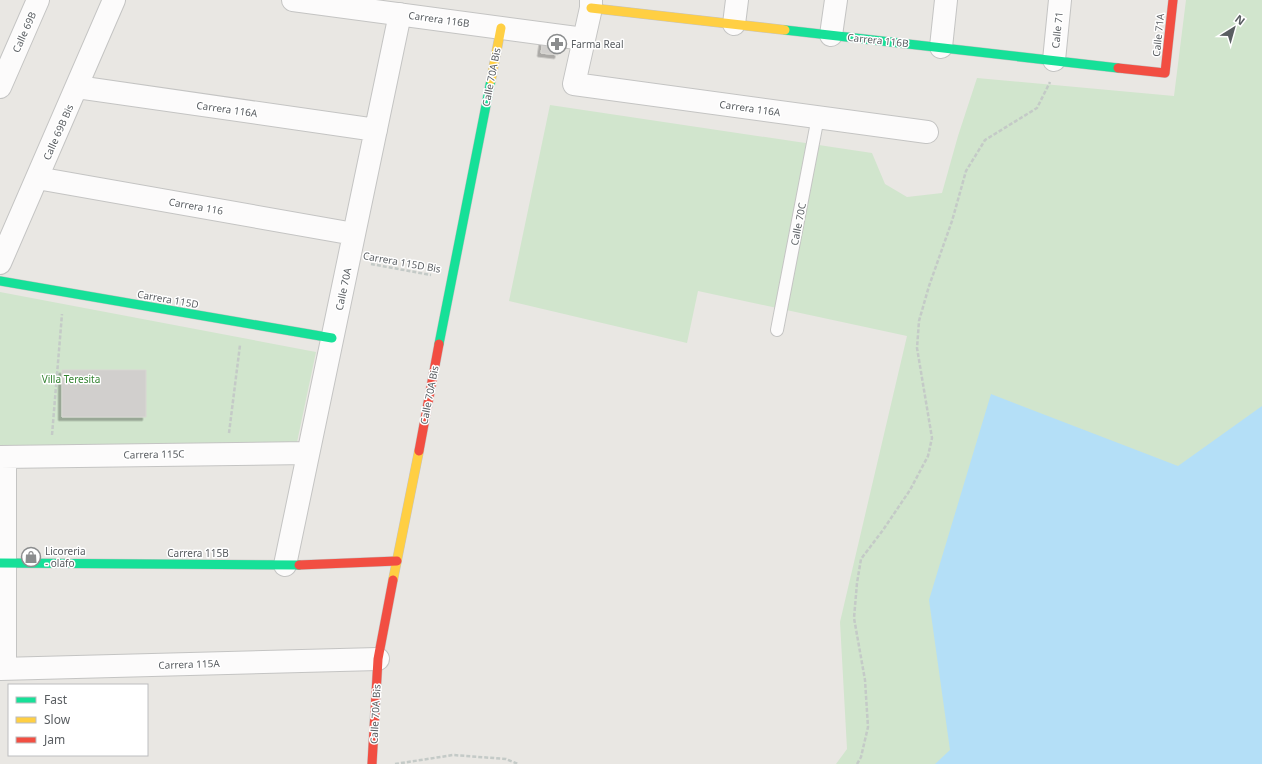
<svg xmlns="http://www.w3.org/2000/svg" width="1262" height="764" font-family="'Noto Sans',sans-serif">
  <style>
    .green { fill: #d1e5cd }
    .water { fill: #b4dff7 }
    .building { fill: #d1cfcd; stroke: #d8d6d2; filter: url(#shadow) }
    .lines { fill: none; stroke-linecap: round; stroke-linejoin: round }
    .lane-casing { stroke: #c4c4c3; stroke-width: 14 }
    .street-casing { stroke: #c4c4c3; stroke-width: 24 }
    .fast-casing { stroke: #c5c4c3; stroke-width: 10 }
    .slow-casing { stroke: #c5c4c3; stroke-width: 10 }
    .jam-casing { stroke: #c5c4c3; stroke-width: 10 }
    .path { stroke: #c4cac7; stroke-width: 2.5; stroke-dasharray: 4 2; stroke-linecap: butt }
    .lane { stroke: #fcfbfb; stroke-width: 12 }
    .street { stroke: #fcfbfb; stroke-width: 22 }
    .fast { stroke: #16e098; stroke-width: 9 }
    .slow { stroke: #ffcf43; stroke-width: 9 }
    .jam { stroke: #f24e42; stroke-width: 9 }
    .labels { text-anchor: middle; stroke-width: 3; stroke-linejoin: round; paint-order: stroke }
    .street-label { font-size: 10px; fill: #595d61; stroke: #fff }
    .poi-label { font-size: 10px; fill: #595d61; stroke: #fff; text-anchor: start }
    .park-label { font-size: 10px; fill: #368434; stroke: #fff }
  </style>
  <defs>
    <filter id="shadow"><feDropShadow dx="-3.5" dy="3.5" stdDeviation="0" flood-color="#0004"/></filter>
  </defs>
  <rect width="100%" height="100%" fill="#e9e7e3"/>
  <path class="green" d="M1186,0H1262V764H836L847,749L840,622L907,336L698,291L687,343L509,301L550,105L872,153L885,184L907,197L942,193L958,136L977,78L1174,96Z
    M0,292L316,352L296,447L0,451Z"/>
  <path class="water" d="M991,394L1178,466L1262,406V764H935L950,750L929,600Z"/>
  <path class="building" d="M543,39L560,41L558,55L541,53Z
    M62,370H146V417H62Z"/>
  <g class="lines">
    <g class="lane-casing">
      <path id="lane" d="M777,330L818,117"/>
    </g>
    <g class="street-casing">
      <path id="street" d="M293,0L584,39
        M591,0V8L574,84L927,132
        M734,24L737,0
        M831,35L836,0
        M941,47L946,0
        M1054,60L1060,0
        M0,87L38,0
        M77,87L376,130
        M37,178L354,234
        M0,263L114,0
        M0,457L308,453
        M285,565L400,14
        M0,669L378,659
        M5,669V457"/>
    </g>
    <g class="fast-casing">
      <path id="fast" d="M785,30L1118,68
        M0,281L332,338
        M439,344L491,80
        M0,563L299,565"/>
    </g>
    <g class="slow-casing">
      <path id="slow" d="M591,8L785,30
        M491,80L501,28
        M393,580L419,451"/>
    </g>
    <g class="jam-casing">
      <path id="jam" d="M1118,68L1165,73L1173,0
        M419,451L439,344
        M299,565L397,561
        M372,764L378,659L393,580"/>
    </g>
    <path class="path" d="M371,264L431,275
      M229,433L240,345
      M52,435L62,314
      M395,764L453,755L506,759L518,764
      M857,764L861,757L868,727L865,680L854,618L857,583L861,559L883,530L910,490L928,456L932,438L917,348L919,321L929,286L952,221L966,171L985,140L1037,108L1050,82"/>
    <use href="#lane" class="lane"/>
    <use href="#street" class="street"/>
    <use href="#fast" class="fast"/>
    <use href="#slow" class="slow"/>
    <use href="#jam" class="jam"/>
  </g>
  <defs>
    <g id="pharmacy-ring" transform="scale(1)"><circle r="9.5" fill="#fff" stroke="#8b8d8e" stroke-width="1.5"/><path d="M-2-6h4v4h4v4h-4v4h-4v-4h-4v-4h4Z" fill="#8b8d8e"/></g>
    <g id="shop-ring" transform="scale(1)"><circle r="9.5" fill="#fff" stroke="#8b8d8e" stroke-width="1.5"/><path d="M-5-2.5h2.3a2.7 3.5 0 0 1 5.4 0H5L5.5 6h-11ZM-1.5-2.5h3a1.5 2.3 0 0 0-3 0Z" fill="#8b8d8e"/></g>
  </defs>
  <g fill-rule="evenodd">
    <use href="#pharmacy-ring" x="557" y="44"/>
    <use href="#shop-ring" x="31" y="557"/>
  </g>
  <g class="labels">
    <g class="street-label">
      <text transform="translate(439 19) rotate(8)" y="4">Carrera 116B</text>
      <text transform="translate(1057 30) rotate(-84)" y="4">Calle 71</text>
      <text transform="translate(24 32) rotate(-66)" y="4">Calle 69B</text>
      <text transform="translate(1158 35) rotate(-84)" y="4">Calle 71A</text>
      <text transform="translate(878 40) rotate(6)" y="4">Carrera 116B</text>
      <text transform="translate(491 77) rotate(-79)" y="4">Calle 70A Bis</text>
      <text transform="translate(750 108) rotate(8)" y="4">Carrera 116A</text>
      <text transform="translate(227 109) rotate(8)" y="4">Carrera 116A</text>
      <text transform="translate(58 132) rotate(-66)" y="4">Calle 69B Bis</text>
      <text transform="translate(196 206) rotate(10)" y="4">Carrera 116</text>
      <text transform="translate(798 224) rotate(-79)" y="4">Calle 70C</text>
      <text transform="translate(402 262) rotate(10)" y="4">Carrera 115D Bis</text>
      <text transform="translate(343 289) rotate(-78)" y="4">Calle 70A</text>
      <text transform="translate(168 299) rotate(10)" y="4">Carrera 115D</text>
      <text transform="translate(429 395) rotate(-79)" y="4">Calle 70A Bis</text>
      <text transform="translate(154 454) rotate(-1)" y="4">Carrera 115C</text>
      <text x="198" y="557">Carrera 115B</text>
      <text transform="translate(189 664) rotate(-2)" y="4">Carrera 115A</text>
      <text transform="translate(375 714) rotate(-87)" y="4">Calle 70A Bis</text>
    </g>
    <g class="poi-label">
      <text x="571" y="48">Farma Real</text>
      <text x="45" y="555">Licoreria<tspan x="45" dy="12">- olafo</tspan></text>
    </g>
    <g class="park-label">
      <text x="71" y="383">Villa Teresita</text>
    </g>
  </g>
  <rect x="8" y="684" width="140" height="72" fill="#ffffff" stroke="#bdbec0"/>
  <rect x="16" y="697" width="20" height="6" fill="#16e098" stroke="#bdbec0"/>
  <text x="44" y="704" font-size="12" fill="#595d61">Fast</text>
  <rect x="16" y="717" width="20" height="6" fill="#ffcf43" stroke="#bdbec0"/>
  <text x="44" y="724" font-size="12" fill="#595d61">Slow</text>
  <rect x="16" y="737" width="20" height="6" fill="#f24e42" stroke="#bdbec0"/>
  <text x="44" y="744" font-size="12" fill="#595d61">Jam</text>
  <g transform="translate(1234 28) rotate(37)" stroke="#ffffff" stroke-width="3" paint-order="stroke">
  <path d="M0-3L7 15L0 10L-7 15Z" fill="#595d61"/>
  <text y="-6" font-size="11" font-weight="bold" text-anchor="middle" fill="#595d61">N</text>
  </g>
</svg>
